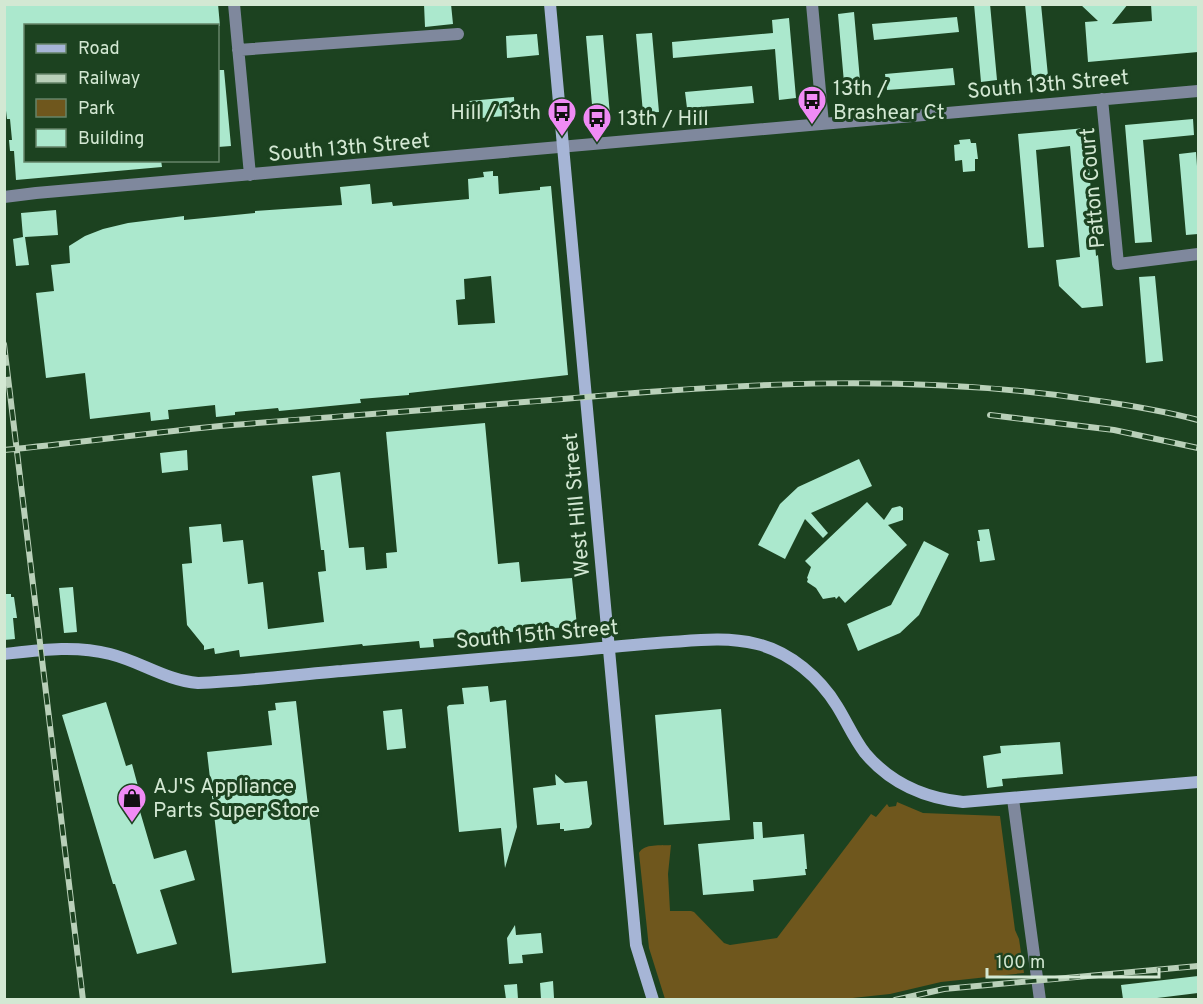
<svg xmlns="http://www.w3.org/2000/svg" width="1203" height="1004" font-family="Overpass,sans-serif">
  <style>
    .green { fill: #6f571d }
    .building { fill: #abe8cd; fill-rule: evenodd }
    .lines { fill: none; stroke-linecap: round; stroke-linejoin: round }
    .street { stroke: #7f889d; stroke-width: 12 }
    .secondary { stroke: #a6b5d6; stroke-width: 12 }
    .rail-casing { stroke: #b9d0b9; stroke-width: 6 }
    .rail { stroke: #1c4220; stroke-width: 4; stroke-dasharray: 11; stroke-linecap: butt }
    .labels { text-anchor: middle; stroke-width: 6; stroke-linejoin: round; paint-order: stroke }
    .street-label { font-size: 21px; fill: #d3e8d3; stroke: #1c4220 }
    .poi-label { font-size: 21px; fill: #d3e8d3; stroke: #1c4220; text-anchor: start }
  </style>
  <rect width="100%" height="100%" fill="#1c4220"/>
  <path class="green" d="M897,802L923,813L1000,816L1015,930L1019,939L1024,973L941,982L890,994L843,999H665L649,948L639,853C644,843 661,846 671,845L668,874L670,911H691L694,912L724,943L730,945L777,938L871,814L876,817L887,804L889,807L896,806Z"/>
  <path class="building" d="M4,4H218L220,26H26V160H161L162,167L16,180L14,151H10L9,140H12L10,119H7L4,94Z
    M424,4H451L453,24L425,27Z
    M974,4H990L997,80L981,82Z
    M1025,4H1041L1048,76L1032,77Z
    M1080,4H1128L1112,24L1152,21L1151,4H1198V52L1088,62L1085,22L1098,21Z
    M854,12L861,92L845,94L838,14Z
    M957,17L959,32L874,40L872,24Z
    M789,18L796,98L779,100L775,49L673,58L672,42L773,33L772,20Z
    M652,33L659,112L643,113L636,34Z
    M537,34L539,55L507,58L506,36Z
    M603,35L610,115L593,116L586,36Z
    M953,68L955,85L887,90L885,74Z
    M218,70H224L231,146L218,147Z
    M752,86L754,103L687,108L685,92Z
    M514,97L515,115L471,119L469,101Z
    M1193,119L1194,135L1143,140L1152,242L1135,243L1125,125Z
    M1086,128L1096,256L1098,255L1103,306L1082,308L1059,286L1056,260L1080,257L1070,146L1036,150L1044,247L1028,248L1018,134Z
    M970,139L971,143H976L978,159H975V171L963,172L962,160L955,161L954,145L960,144L959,140Z
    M1196,152L1198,180V234L1186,235L1179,154Z
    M493,171V176H498L499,194L540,190V187L551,186L568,375L409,393V395L360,399L361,403L279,411L278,408L235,412V415L216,417L215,405L168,410L169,419L151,421L150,412L90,419L85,373L46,378L36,293L54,291L51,265L70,263L69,246L85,236L103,229L128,223L184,216V220L255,213V211L342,205L340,187L370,184L372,204L392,202L393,206L469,199L468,179L484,177L483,172ZM491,276L495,323L458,325L456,300L465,299L464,279Z
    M56,210L58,235L25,237L29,265L16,266L13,239L23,237L21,213Z
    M1155,276L1163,361L1146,363L1139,277Z
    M485,423L498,564L519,562L521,582L572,578L577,626L500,633L501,642L488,643L487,635L433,639L434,647L420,648L419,641L363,646L362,644L240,657L239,650L215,654L214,648L204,650V646L187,625L182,564L192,563L189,527L221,524L223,542L243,540L248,584L263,582L268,629L324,622L318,572L326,571L324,550H321L312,476L340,472L349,548L364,547L366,570L387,568L386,553L397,552L386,432Z
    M187,450L188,470L162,473L160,453Z
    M859,459L872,486L811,513L828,533L823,538L805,519L785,559L758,545L780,504L798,487Z
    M867,502L884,520L892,508L900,506L903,508V520L888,525L907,545L845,603L839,596L836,599L835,597L823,599L816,588L807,582L808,579L807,578L811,567L805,561Z
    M989,529L995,560L980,562L977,541H980L978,530Z
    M924,541L949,554L919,615L900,633L858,651L847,624L891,605Z
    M73,587L77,632L64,633L59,588Z
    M4,594H11V597H14L17,618H13L15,639L4,640Z
    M488,686L490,702L506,700L517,827L505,868L501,828L459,832L447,707L449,705L464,704L462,688Z
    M296,701L326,963L232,973L207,752L272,745L268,711L276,710L275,703Z
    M106,702L126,766L132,764L139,790L134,791L154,859L186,850L195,880L160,890L177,944L137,954L115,884H113L62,715Z
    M402,709L406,748L387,750L383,711Z
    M721,709L730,820L664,825L655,715Z
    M1060,742L1063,774L1002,779L1003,786L987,788L983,756L1001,753L1000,746Z
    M555,774L565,783L587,781L592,824L589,828L564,831V829H560V823L537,825L533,788L556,785Z
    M753,822H762L763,838L804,834L807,869H805L806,875L753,880L754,891L703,895L698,844L754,839Z
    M515,925L516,935L541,933L543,953L522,955L523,963L509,964L507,938Z
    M1198,976V993L1149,999H1123L1121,985Z
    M553,981L554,998L541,999L540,983Z
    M517,984L518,999H506L504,985Z"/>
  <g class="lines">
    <path class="street" d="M234,4L250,175
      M812,4L823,124
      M238,50L458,34
      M1102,99L1118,264L1198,254
      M4,197L36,193L1198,91
      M1013,799L1040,1000"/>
    <path class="secondary" d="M550,4L636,945L653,1000
      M4,654C40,650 75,645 110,654C142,662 165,680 198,683C246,681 294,675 342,671C422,664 502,657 581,650C611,647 641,644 671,642C700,640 728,637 757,644C790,652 820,678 837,706C847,722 854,739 865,753C891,784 924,798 963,802L1198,782"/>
    <g class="rail-casing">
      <path id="rail" d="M4,344L83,1000
        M990,415L1114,430L1198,448
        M4,450C77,443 148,433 220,426C334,416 449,409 563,399C739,383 917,373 1092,400C1128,405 1164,411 1198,420
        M895,1000L944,989L1198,966"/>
    </g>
    <use href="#rail" class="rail"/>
  </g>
  <defs>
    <g id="bus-pin" transform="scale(1.5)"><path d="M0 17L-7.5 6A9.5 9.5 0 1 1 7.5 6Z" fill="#f08bf5" stroke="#1c4220"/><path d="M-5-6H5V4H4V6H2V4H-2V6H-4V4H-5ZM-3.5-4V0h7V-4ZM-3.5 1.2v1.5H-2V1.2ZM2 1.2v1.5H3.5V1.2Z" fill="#111"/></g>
    <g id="shop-pin" transform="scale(1.5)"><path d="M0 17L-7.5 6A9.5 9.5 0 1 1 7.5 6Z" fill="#f08bf5" stroke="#1c4220"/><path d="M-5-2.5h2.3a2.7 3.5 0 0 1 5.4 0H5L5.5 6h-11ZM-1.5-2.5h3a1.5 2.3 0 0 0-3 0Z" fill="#111"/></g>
  </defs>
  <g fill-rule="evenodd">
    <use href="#bus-pin" x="812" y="100"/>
    <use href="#bus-pin" x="562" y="112"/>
    <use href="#bus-pin" x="597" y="118"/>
    <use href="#shop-pin" x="132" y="798"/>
  </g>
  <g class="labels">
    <g class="street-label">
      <text transform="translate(1048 84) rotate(-5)" y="7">South 13th Street</text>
      <text transform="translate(349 147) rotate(-5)" y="7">South 13th Street</text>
      <text transform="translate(1092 188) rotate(-95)" y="7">Patton Court</text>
      <text transform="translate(576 505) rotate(-95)" y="7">West Hill Street</text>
      <text transform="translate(537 634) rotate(-5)" y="7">South 15th Street</text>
    </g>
    <g class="poi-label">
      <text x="833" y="95">13th /<tspan x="833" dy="24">Brashear Ct</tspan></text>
      <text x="541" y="119" text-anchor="end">Hill / 13th</text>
      <text x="618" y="125">13th / Hill</text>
      <text x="153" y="793">AJ'S Appliance<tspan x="153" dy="24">Parts Super Store</tspan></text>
    </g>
  </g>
  <rect width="1203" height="1004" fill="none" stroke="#d3e8d3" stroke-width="12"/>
  <rect x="24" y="24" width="195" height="138" fill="#1c4220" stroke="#658468" stroke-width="1.5"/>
  <rect x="36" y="44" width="30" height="9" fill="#a6b5d6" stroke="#658468" stroke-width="1.5"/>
  <text x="78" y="54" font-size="18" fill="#d3e8d3">Road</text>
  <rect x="36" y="74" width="30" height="9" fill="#b9d0b9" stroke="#658468" stroke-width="1.5"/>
  <text x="78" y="84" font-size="18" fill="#d3e8d3">Railway</text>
  <rect x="36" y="99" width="30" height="18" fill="#6f571d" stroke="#658468" stroke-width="1.5"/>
  <text x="78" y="114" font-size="18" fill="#d3e8d3">Park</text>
  <rect x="36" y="129" width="30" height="18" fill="#abe8cd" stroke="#658468" stroke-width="1.5"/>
  <text x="78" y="144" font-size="18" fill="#d3e8d3">Building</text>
  <path d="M987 968v9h172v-9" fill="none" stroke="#d3e8d3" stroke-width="3"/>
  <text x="996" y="968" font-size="18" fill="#d3e8d3" stroke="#1c4220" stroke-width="4.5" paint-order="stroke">100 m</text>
</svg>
